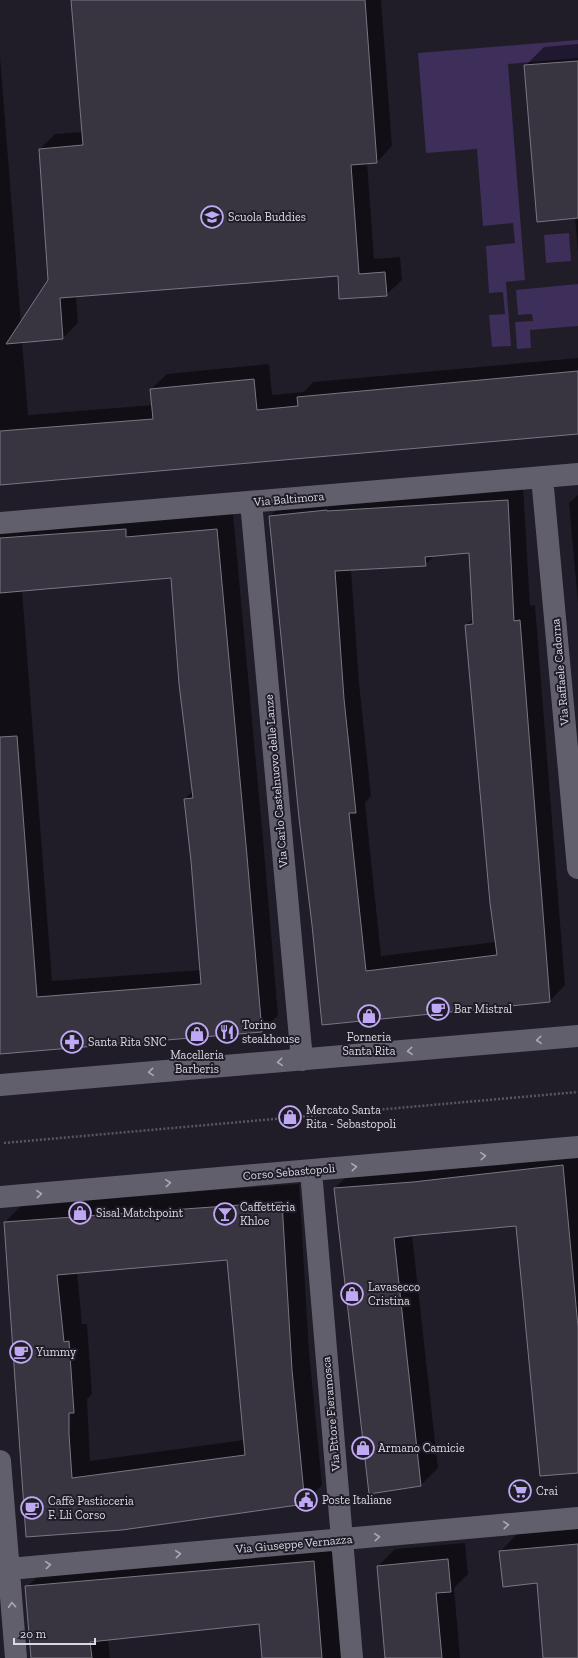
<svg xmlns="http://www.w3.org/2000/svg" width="578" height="1658" font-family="'Zilla Slab',serif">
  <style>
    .green { fill: #3d2e5a }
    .shadow { fill: #0007; fill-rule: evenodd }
    .building { fill: #383541; stroke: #7a7683; fill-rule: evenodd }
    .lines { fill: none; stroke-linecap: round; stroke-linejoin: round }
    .path { stroke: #595660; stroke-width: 2.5; stroke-dasharray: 2 2; stroke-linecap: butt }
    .minor { stroke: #625f6c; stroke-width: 22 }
    .oneway { stroke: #aba8b2 }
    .labels { text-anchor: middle; stroke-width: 4; stroke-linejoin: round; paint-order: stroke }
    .poi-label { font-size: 12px; fill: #dbd9e1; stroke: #201d28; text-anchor: start }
    .street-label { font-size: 12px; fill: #dbd9e1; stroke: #201d28 }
  </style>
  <rect width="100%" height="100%" fill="#201d28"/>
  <path class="green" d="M578,40V58L508,64L525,280L506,282L511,346L492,347L489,315L505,314L503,292L489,293L486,246L515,243L513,223L483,226L477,149L426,153L418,53Z
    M569,233L571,261L546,263L544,235Z
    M578,284V326L530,330L531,348L517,349L515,322L533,321L532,314L518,315L516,290Z"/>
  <path class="shadow" d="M72,0H381L392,146L377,162H367L374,259L400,257L402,280L386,295L339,275L76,296L78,323L63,338L22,341L28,415L153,405L151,389L167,374L269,364L272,395L304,392L313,382L578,358V433L0,483V56L21,323L49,280L40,149L55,134L83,132Z
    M578,44V252L575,218L525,66L544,47Z
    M523,485L530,606L535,605L565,985L550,1001L323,1024L270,516L285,501ZM470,552L474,618L466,625L496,942L381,956L365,803L371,796L359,683L351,569L425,565L435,555Z
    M578,495V603L569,503Z
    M233,514L263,839L278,1015L262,1031L0,1053V523ZM172,577L193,791L185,799L192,861L201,970L52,981L22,590Z
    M578,1149V1472L517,1224L412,1235L438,1468L421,1485L335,1188L352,1171Z
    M299,1184L309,1351L322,1485L304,1503L27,1536L5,1222L23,1204ZM228,1258L244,1440L90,1461L87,1399L92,1394L87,1324H82L77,1272Z
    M578,1529V1658H544L538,1582L500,1552L517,1534Z
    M465,1543L468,1574L454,1588L460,1658H386L378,1566L395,1549Z
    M331,1544L341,1658H263L260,1623L108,1639L110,1658H32L27,1587L44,1570Z"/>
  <path class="building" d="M71,0H365L377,163L351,165L359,274L385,272L387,296L339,299L338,276L60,298L63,339L6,344L48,280L39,149L83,145Z
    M578,61V218L537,222L524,65Z
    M578,371V434L0,485V431L153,419L150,389L254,379L257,410L298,406L297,397Z
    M508,500L514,621L520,620L550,1002L322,1025L312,925L299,818L269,516L327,510V511ZM469,553L473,624L465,625L490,903L497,955L366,971L349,813H356L344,699L335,571L426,566L425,557Z
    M126,529V537L217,529L247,856L262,1032L0,1054V737L17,736L37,997L201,984L191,861L184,799L193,798L179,684L171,578L0,593V538Z
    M563,1165L578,1327V1473L540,1476L516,1226L418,1235L394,1238L421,1486L369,1494L334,1188L413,1182Z
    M282,1202L292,1370L305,1504L122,1530L26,1537L4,1222ZM227,1260L245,1455L72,1478L69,1434V1413H74L69,1341L64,1342L57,1275Z
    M578,1544V1658H543L537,1583L503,1587L499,1551Z
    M448,1559L451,1592L436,1593L442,1658H385L377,1566Z
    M314,1561L322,1658H262L259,1624L90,1642L92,1658H31L25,1586Z"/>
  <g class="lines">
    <path class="path" d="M4,1143L578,1092"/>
    <path class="minor" d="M542,477L578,868
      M251,502L302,1060
      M0,523L578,474
      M0,1085L578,1036
      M311,1171L352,1658
      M0,1197L578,1147
      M0,1461L16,1658
      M0,1562L9,1569L578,1518"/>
  </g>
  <defs><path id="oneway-chevron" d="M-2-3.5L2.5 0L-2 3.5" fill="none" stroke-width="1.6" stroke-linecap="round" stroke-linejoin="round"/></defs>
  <g class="oneway">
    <use href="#oneway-chevron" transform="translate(539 1040) rotate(175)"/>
    <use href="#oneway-chevron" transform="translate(410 1051) rotate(175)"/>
    <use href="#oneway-chevron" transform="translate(280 1062) rotate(175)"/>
    <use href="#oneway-chevron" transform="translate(151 1072) rotate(175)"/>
    <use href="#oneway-chevron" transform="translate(483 1156) rotate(-5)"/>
    <use href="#oneway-chevron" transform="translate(354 1167) rotate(-5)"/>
    <use href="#oneway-chevron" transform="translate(168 1183) rotate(-5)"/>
    <use href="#oneway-chevron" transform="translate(39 1194) rotate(-5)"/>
    <use href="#oneway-chevron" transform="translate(506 1525) rotate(-5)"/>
    <use href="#oneway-chevron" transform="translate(377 1537) rotate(-5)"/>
    <use href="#oneway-chevron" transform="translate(178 1554) rotate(-5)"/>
    <use href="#oneway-chevron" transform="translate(48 1565) rotate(-5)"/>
    <use href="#oneway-chevron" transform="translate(12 1605) rotate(-94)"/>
  </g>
  <defs>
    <g id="school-ring" transform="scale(1.15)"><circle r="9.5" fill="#201d28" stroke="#bfa9f4" stroke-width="1.5"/><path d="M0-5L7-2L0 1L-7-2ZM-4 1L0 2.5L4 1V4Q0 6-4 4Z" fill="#bfa9f4"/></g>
    <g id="cafe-ring" transform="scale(1.15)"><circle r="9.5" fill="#201d28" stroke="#bfa9f4" stroke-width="1.5"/><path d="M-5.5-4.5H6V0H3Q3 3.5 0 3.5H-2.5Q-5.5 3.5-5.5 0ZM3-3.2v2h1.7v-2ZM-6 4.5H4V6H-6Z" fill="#bfa9f4"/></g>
    <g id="shop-ring" transform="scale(1.15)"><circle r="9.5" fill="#201d28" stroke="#bfa9f4" stroke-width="1.5"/><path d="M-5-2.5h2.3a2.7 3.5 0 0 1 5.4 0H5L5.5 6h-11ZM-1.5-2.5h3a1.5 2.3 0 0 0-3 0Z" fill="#bfa9f4"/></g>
    <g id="restaurant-ring" transform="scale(1.15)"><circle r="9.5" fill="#201d28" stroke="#bfa9f4" stroke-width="1.5"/><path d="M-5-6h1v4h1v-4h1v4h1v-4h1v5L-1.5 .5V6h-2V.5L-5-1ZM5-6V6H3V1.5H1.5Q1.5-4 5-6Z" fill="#bfa9f4"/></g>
    <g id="pharmacy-ring" transform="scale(1.15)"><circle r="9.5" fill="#201d28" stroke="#bfa9f4" stroke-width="1.5"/><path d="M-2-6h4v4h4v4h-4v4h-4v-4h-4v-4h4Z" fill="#bfa9f4"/></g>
    <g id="bar-ring" transform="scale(1.15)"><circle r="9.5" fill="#201d28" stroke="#bfa9f4" stroke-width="1.5"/><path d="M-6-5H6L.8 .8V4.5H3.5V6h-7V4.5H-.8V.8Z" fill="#bfa9f4"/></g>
    <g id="supermarket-ring" transform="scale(1.15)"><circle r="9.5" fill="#201d28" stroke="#bfa9f4" stroke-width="1.5"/><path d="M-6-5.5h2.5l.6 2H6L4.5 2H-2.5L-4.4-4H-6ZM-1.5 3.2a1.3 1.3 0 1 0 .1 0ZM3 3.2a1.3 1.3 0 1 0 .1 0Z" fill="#bfa9f4"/></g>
    <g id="civic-ring" transform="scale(1.15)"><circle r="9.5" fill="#201d28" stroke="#bfa9f4" stroke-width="1.5"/><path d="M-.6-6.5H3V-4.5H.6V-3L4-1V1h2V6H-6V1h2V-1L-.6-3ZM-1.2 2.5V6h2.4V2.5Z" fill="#bfa9f4"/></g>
  </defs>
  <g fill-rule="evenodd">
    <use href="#school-ring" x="212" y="217"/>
    <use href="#cafe-ring" x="438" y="1009"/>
    <use href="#shop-ring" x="369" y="1016"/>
    <use href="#restaurant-ring" x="227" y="1032"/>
    <use href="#shop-ring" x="197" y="1034"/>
    <use href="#pharmacy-ring" x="72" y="1042"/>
    <use href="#shop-ring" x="290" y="1117"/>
    <use href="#shop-ring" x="80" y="1213"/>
    <use href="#bar-ring" x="225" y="1214"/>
    <use href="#shop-ring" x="352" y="1294"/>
    <use href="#cafe-ring" x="21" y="1352"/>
    <use href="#shop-ring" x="363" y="1448"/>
    <use href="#supermarket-ring" x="520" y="1491"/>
    <use href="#civic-ring" x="306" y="1500"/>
    <use href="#cafe-ring" x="32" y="1508"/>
  </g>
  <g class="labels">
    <g class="poi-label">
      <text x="228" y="221">Scuola Buddies</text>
      <text x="454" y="1013">Bar Mistral</text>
      <text x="242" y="1029">Torino<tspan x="242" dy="14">steakhouse</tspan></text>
      <text x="369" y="1041" text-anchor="middle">Forneria<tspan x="369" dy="14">Santa Rita</tspan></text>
      <text x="88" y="1046">Santa Rita SNC</text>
      <text x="197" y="1059" text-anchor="middle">Macelleria<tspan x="197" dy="14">Barberis</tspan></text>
      <text x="306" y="1114">Mercato Santa<tspan x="306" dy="14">Rita - Sebastopoli</tspan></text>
      <text x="240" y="1211">Caffetteria<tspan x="240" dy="14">Khloe</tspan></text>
      <text x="96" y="1217">Sisal Matchpoint</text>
      <text x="368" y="1291">Lavasecco<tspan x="368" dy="14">Cristina</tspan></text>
      <text x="36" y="1356">Yummy</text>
      <text x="378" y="1452">Armano Camicie</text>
      <text x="536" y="1495">Crai</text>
      <text x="322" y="1504">Poste Italiane</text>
      <text x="48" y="1505">Caffè Pasticceria<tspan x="48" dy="14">F. Lli Corso</tspan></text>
    </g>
    <g class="street-label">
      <text transform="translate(289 499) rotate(-5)" y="4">Via Baltimora</text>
      <text transform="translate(560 672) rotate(-95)" y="4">Via Raffaele Cadorna</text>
      <text transform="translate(276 781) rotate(-95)" y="4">Via Carlo Castelnuovo delle Lanze</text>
      <text transform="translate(289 1172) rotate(-5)" y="4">Corso Sebastopoli</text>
      <text transform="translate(331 1414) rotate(-95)" y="4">Via Ettore Fieramosca</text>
      <text transform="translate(294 1544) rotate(-5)" y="4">Via Giuseppe Vernazza</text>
    </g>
  </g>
  <path d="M14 1638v6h81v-6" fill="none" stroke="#dbd9e1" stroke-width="2"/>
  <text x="20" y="1638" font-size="12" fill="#dbd9e1" stroke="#201d28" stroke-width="3" paint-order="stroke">20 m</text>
</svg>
